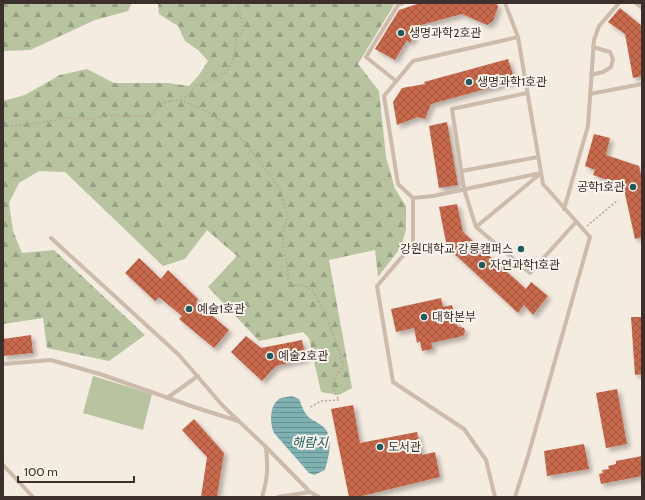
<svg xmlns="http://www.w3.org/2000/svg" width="645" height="500" font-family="Cabin,'Noto Sans KR',sans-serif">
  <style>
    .forest { fill: url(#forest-firs) }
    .pitch { fill: #b8c4a0 }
    .water { fill: url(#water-rules) }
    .building { fill: url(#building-cross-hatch); filter: url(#shadow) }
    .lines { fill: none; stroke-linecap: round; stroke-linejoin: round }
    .path { stroke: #b9a596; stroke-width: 1.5; stroke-dasharray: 2 2; stroke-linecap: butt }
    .lane { stroke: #cdbbac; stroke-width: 4 }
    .poi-dot { fill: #1f5a5e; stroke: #fbf5ee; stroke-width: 1.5 }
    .labels { text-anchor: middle; stroke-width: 4; stroke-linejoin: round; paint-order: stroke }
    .poi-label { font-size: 12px; fill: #3b302b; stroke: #fbf5ee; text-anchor: start }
    .water-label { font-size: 13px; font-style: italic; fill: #1f5a5e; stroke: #fbf5ee }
  </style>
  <defs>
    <pattern id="forest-firs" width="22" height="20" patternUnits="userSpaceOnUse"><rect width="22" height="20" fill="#b8c4a0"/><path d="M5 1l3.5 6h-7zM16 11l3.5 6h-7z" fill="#97a083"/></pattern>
    <pattern id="water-rules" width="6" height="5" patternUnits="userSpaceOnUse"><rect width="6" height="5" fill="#7fb0b2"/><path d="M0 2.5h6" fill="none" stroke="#699091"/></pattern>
    <pattern id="building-cross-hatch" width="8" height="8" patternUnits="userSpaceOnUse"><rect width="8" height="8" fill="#c8694b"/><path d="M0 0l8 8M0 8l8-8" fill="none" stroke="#a4573f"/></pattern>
    <filter id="shadow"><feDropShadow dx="3.5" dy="3.5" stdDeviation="2" flood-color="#0004"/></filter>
  </defs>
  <rect width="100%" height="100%" fill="#f4ebe1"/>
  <path class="forest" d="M3,3H132L128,11L95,20L30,50L3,51Z
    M158,3H395L358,64L379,91L386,157L395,189L406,206V230L401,247L378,277L375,250L329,260L352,388L339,395L321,392L309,338L303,332L259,341L208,287L237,256L207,230L185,259L163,266L65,172L39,171L19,183L9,203L13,231L22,253L54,250L145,335L109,361L47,348L43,318L3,324V101L25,95L60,75L87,69L114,83H168L189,86L199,75L208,61L198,50L185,41L178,26L159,14Z"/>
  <path class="pitch" d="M93,376L152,394L143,430L83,413Z"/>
  <path class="water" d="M292,396L299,399C301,404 303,410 306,414C310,420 316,421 321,425C335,434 329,456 325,470L314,475L309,473L274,433C270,423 269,406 279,399C283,397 288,397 292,396Z"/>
  <path class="building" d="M420,3H497L498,7L493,21L487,25L462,14L421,25L410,43L407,40L395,60L375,49L399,10Z
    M620,8L642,26V76L633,78L625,34L608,22Z
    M508,59L515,81L431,104L425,119L418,117L397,125L393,102L402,88L425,84L424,82Z
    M447,122L458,185L439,188L429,126Z
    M594,134L610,138L606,155L639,166L642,179V237L635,239L623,185L593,175L595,170L585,166Z
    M457,204L463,232L526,289L531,282L548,296L533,315L524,305L518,313L447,247L439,207Z
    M139,258L161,279L168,270L198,299L196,302L229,330L214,348L179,319L182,316L159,297L155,301L125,273Z
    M441,298L443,307L452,305L457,326L464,328L465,331L464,335L459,337L431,343L433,349L422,351L420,341L417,343L414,328L396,332L391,309Z
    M631,317H642V374L635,375Z
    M31,335L33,353L3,356V339Z
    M246,336L261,348L302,340L306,359L276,366L262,381L231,352Z
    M617,389L627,444L606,448L596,393Z
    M353,405L360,443L417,432L422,455L435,452L440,477L358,497H349L331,409Z
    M194,419L224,453L217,497H201L207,457L182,430Z
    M584,444L589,469L547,476L544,451Z
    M642,456V476L601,484L599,474L603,473L602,470L609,469L608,466L616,464V461Z"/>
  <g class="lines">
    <path class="path" d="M181,100L188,95L196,85L212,80L227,71L231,65L235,54L236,40L243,31L241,17L237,3
      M3,126L27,125L66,118L92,119L106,115L134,116L152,115L163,102L181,100L206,111L228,125L246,144L281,190L287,217L283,233V244L287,264L289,285C295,286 302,284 307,287C322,295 338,348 343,364C341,372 330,380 333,388C334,392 337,396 339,400L321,401L309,408
      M587,226L618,200"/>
    <path class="lane" d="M505,3L518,37
      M636,3L642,8
      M591,75L603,72L611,67L613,59L610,52L593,47
      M396,81L366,57L398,5L403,3
      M527,93L452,109L464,189L476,227L530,273L576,222
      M590,94L642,84
      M462,171L538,157
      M413,198V244L377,286L393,382L464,429L486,460L495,497
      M564,209L588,126L594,40L599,26L619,3
      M476,227L540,174
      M51,238L179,355L223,406L266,447L310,492L319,497
      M3,364L51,360L103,375L194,407L238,421
      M167,398L198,376
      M3,465L33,497
      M262,497C268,478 268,467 266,447
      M278,497L310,492
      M515,497L528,456L590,237L543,184L518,37L413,61L384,96L398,184L413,198L433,196L541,173"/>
  </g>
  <g class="poi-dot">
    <circle cx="401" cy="33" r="4"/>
    <circle cx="469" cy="82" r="4"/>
    <circle cx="633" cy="187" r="4"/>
    <circle cx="521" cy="249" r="4"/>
    <circle cx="482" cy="265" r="4"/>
    <circle cx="189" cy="309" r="4"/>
    <circle cx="424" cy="317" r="4"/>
    <circle cx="270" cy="356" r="4"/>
    <circle cx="380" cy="447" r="4"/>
  </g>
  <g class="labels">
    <g class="poi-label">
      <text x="409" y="37">생명과학2호관</text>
      <text x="477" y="86">생명과학1호관</text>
      <text x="625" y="191" text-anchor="end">공학1호관</text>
      <text x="513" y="253" text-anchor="end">강원대학교 강릉캠퍼스</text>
      <text x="490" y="269">자연과학1호관</text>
      <text x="197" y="313">예술1호관</text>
      <text x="432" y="321">대학본부</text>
      <text x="278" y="360">예술2호관</text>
      <text x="388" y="451">도서관</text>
    </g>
    <g class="water-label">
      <text x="310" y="447">해람지</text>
    </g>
  </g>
  <rect width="645" height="500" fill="none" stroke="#3b302b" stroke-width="8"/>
  <path d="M18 476v6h116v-6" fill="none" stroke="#3b302b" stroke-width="2"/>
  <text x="24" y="476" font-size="12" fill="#3b302b" stroke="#fbf5ee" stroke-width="3" paint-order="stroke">100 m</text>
</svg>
